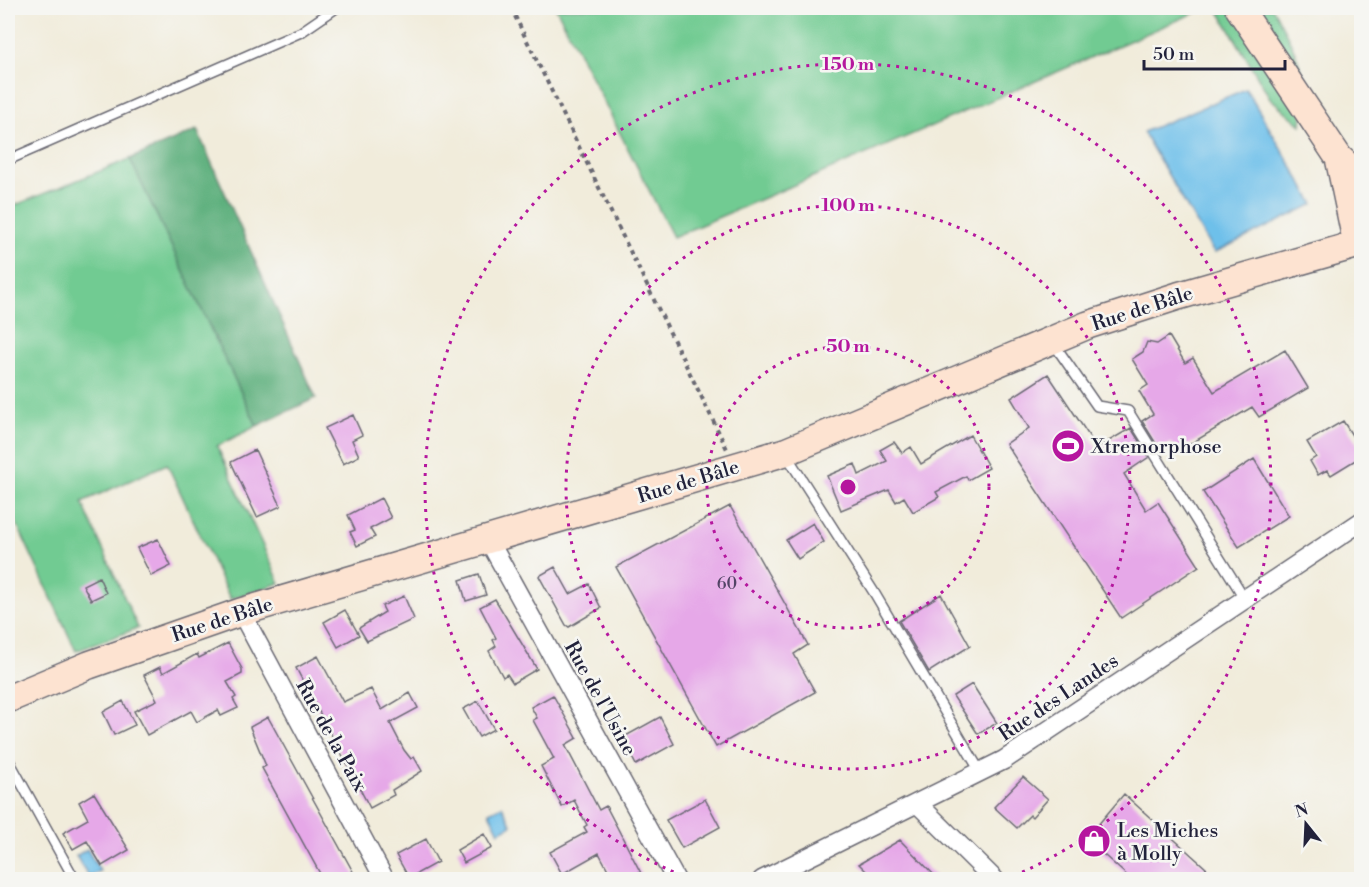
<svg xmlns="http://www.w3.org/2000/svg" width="1369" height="887" font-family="'Libre Bodoni',serif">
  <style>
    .green { fill: #71cb92; stroke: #4a7666; stroke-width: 1.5 }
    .forest { fill: #5caf7c; stroke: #3f685c; stroke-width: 1.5 }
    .water { fill: #6ec0ea; stroke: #487192; stroke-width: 1.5 }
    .building { fill: #e6a8e8 }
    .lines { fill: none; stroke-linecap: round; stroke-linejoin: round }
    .lane-casing { stroke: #6a6973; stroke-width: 12 }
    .street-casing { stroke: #6a6973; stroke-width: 21 }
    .secondary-casing { stroke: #6a6973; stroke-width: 30 }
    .path { stroke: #6a6973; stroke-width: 4; stroke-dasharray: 4.5 4.5; stroke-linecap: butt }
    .lane { stroke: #fff; stroke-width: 9 }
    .street { stroke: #fff; stroke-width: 18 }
    .secondary { stroke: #fde3d1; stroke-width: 27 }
    .ring { fill: none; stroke: #b5179e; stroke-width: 3; stroke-dasharray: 3 6 }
    .labels { text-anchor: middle; stroke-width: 5; stroke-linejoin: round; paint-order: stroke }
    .number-label { font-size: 16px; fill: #534466 }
    .street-label { font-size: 20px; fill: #22223b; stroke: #f6f6f2 }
    .poi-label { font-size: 20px; fill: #22223b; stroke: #f6f6f2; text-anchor: start }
    .centre { fill: #b5179e; stroke: #f6f6f2; stroke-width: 3 }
    .ring-label { font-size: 18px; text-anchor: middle; font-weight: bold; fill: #b5179e; stroke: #f6f6f2; stroke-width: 5; stroke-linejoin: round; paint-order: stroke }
  </style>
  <rect width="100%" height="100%" fill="#f6f6f2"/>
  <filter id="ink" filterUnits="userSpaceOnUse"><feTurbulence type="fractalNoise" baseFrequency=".0167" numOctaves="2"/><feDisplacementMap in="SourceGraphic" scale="12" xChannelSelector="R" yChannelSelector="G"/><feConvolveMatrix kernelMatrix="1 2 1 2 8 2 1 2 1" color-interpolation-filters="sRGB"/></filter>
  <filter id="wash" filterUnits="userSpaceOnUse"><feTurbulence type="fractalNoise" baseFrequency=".008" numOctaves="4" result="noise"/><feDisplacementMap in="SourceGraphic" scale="24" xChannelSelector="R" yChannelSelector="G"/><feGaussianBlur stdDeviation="1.35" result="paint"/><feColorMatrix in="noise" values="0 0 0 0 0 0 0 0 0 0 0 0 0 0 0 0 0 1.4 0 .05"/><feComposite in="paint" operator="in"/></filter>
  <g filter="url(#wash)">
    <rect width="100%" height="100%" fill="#f1ecdb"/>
    <path class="green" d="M556,8H1206L673,237Z
      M1217,8H1271L1274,10C1299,59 1307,68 1301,125L1270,98Z
      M130,159L257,426L217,446L280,583L230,599L167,464L82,502L138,628L76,651L8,505V208Z"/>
    <path class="forest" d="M197,130L316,398L257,426L130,159Z"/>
    <path class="water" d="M1246,89L1314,204L1214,253L1143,132Z
      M502,806L512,825L499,832L489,812Z
      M87,849L100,871L89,877L76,856Z"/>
    <g id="blocks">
      <path class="building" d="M1169,336L1185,363L1193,358L1214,392L1285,350L1308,388L1259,417L1252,407L1177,452L1171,443L1160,450L1142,421L1153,414L1139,391L1148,385L1132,359L1143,352L1147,342L1157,344Z
        M1048,374L1097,448L1131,428L1149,457L1124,474L1146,510L1158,502L1199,566L1121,618L1006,444L1029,428L1011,398Z
        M353,415L362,435L352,440L359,456L343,464L325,428Z
        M1343,421L1362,451V456L1331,475L1327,470L1318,475L1310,461L1316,457L1307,442Z
        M970,435L989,468L968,480L966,476L936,492L939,497L913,512L904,497L896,502L889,490L841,510L827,476L855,464L859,475L887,461L880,450L894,442L902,453L911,447L921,464Z
        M255,450L281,506L257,517L231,462Z
        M1254,459L1289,516L1239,547L1203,492Z
        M381,498L391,518L370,529L375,537L357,546L350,532L355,530L348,515Z
        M730,506L808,645L794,654L815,692L716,747L616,567Z
        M813,523L824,542L798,559L786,540Z
        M158,539L171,566L151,576L137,548Z
        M555,567L570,594L589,584L601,608L569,627L566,625L539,576Z
        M479,574L486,595L466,601L460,580Z
        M99,577L106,593L91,600L83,585Z
        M941,594L970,646L929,672L899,621Z
        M404,596L414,619L367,641L359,628L385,612L382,606Z
        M495,599L537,669L513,683L507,674L503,677L489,651L496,646L493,640L496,638L480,607Z
        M345,610L359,635L338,647L324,622Z
        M228,643L242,669V674L227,682L236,697L233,699L238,708L221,716L218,710L197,722L191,711L147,735L134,711L157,700L144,675L160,667L163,673L197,654L199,658Z
        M318,656L343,702L371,689L382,710L410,693L418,708L390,723L404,750L411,759L414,757L422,771L392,790L394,795L370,808L296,668Z
        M972,684L997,723L978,734L953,696Z
        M553,695L577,738L565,745L599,810L606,806L644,879H613L599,853L562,874L550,852L587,832L584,827L587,825L574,800L562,807L541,766L554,759L533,720L537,718L531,707Z
        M123,701L135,725L114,735L103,712Z
        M478,701L494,729L479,737L463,709Z
        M268,717L291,759L357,879H323L262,768L266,766L250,727Z
        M660,717L674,744L636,765L622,738Z
        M1023,777L1048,799L1032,817L1030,815L1017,828L994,807Z
        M94,793L129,850L102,866L87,841L73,849L63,833L88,819L79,802Z
        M1124,794L1218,879H1131L1086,839Z
        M705,799L720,827L682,848L666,820Z
        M484,834L492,848L464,863L457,850Z
        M426,839L438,862L409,878L396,855Z
        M900,840L938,879H874L859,864Z"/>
    </g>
  </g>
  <g filter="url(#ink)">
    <use href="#blocks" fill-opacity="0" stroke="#6a6973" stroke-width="1.5"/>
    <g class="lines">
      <g class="lane-casing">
        <path id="lane" d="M8,160L301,32L336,8
          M1054,344L1097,406L1128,411L1245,599
          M787,456L875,594L981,773
          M8,759L75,880"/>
      </g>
      <g class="street-casing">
        <path id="street" d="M488,539L676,880
          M241,612L385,880
          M918,804L995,880
          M762,880L1004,760L1362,521"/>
      </g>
      <g class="secondary-casing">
        <path id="secondary" d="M1239,8L1339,158L1362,179
          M1339,158L1357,244
          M8,699L89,665L241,612L785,452L1088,325L1178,296L1362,243"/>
      </g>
      <path class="path" d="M511,8L727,449"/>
      <use href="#lane" class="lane"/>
      <use href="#street" class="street"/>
      <use href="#secondary" class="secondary"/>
    </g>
  </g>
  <g class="ring">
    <circle cx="848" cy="487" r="141"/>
    <circle cx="848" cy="487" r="282"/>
    <path d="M690 879A423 423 0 1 1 1006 879"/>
  </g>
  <defs>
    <g id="stadium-disc" transform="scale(1.725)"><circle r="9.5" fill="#b5179e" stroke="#f6f6f2"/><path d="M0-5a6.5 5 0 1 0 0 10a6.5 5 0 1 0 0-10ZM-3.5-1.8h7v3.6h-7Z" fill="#fff"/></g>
    <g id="shop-disc" transform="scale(1.725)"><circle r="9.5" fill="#b5179e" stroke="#f6f6f2"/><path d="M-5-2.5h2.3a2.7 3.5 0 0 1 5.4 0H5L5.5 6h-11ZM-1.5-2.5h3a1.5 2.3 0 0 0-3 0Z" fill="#fff"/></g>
  </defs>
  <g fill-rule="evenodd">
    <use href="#stadium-disc" x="1068" y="446"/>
    <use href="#shop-disc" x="1094" y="841"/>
  </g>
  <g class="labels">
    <g class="number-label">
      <text x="727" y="589">60</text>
    </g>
    <g class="street-label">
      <text transform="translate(1142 308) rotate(-18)" y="7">Rue de Bâle</text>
      <text transform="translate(688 481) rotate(-17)" y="7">Rue de Bâle</text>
      <text transform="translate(222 619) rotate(-18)" y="7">Rue de Bâle</text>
      <text transform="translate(1058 697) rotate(-34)" y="7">Rue des Landes</text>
      <text transform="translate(601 698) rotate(61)" y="7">Rue de l'Usine</text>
      <text transform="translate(332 735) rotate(61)" y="7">Rue de la Paix</text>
    </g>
    <g class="poi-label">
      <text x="1091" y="453">Xtremorphose</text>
      <text x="1117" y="837">Les Miches<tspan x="1117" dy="23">à Molly</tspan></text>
    </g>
  </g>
  <circle cx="848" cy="487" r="9" class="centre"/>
  <g class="ring-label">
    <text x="848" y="70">150 m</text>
    <text x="848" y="211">100 m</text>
    <text x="848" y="352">50 m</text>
  </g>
  <rect width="1369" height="887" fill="none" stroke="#f6f6f2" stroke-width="30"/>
  <g transform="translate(1306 824) rotate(342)" stroke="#f6f6f2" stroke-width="4.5" paint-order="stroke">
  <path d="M0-4.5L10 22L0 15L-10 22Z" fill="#22223b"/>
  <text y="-9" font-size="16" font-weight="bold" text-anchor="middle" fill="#22223b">N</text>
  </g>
  <path d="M1144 60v9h141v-9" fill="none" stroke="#22223b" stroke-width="3"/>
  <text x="1153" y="60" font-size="18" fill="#22223b" stroke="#f6f6f2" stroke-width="4.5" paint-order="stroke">50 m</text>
</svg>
